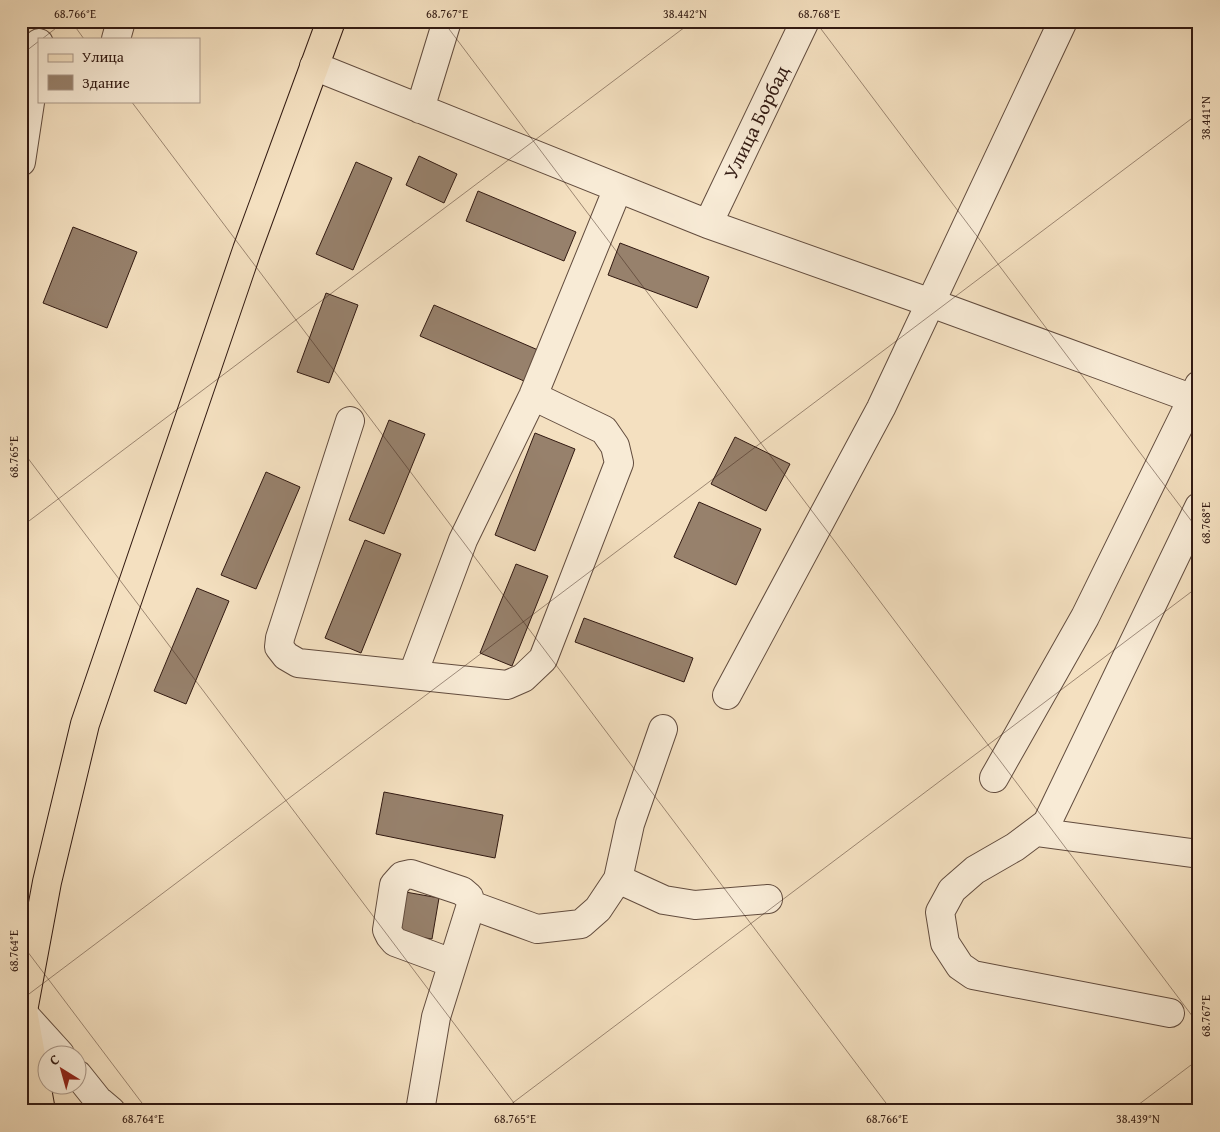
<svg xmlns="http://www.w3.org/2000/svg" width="1220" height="1132" font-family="'Gentium Book Plus',serif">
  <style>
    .building { fill: #97816c; stroke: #321a12 }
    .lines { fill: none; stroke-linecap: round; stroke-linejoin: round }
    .minor-casing { stroke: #624c3e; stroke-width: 30 }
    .major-casing { stroke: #321a12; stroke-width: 30 }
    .minor { stroke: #f8ebd6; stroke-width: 28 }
    .major { stroke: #f4e0c0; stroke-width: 28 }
    .ticks { fill: none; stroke: #321a12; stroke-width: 1; stroke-opacity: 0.45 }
    .labels { text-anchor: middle; stroke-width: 4; stroke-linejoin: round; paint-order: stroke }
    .street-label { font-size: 20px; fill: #321a12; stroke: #f8ebd6 }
    .neatline { fill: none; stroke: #321a12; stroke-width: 2 }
    .ticks-label { font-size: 12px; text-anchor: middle; fill: #321a12 }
  </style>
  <rect width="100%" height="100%" fill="#f4e0c0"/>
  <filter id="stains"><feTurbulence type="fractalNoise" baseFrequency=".004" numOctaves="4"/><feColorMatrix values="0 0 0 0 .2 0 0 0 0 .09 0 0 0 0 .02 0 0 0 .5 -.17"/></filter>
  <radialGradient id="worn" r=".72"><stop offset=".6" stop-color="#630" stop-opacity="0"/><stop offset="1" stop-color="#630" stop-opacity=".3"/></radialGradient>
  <path class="building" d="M419,156L457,174L444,203L406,185Z
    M356,162L392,178L353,270L316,254Z
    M478,191L576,232L564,261L466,221Z
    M73,227L137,252L107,328L43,303Z
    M620,243L709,277L697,308L608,275Z
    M326,293L358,305L329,383L297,372Z
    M434,305L538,350L524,381L420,336Z
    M389,420L425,434L384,534L349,520Z
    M535,433L575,449L535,551L495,535Z
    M735,437L790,464L766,511L711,484Z
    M266,472L300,487L256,589L221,575Z
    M699,502L761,529L736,585L674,557Z
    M365,540L401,554L361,653L325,638Z
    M516,564L548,576L512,666L480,653Z
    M197,588L229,601L186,704L154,691Z
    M584,618L693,658L684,682L575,642Z
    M384,792L503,815L495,858L376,834Z
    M400,891L439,898L432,939L394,933Z"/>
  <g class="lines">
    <g class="minor-casing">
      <path id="minor" d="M116,39L121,21
        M314,66L708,224L931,303L1199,401
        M420,109L447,21
        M21,162L39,43
        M708,224L805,21
        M350,421L280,638L279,647L286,656L298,663L507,685L523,678L543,659L619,463L615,446L604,430L533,396
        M413,674L463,540L533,396L618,188
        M727,695L881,408L1063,21
        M994,778L1085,617L1199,385
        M1036,832L1199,854
        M618,879L664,900L695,905L768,899
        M471,905L537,929L581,924L598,909L618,879L630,824L663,729
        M21,1011L60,1054
        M1170,1013L973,975L960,966L945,943L940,912L952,890L975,870L1015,847L1047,823L1199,507
        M78,1075L98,1100L111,1111
        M420,1111L436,1017L471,905L469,897L462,891L411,874L402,876L394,885L387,930L390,936L395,942L452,963"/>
    </g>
    <g class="major-casing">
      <path id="major" d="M41,1111L23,1011L47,882L85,724L247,250L331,21"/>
    </g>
    <use href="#minor" class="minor"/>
    <use href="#major" class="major"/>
  </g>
  <path class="ticks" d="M71,21L84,39M443,21L1199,1025M815,21L1199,531M1186,21L1199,38M42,39L65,21M21,55L39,41M131,101L892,1111M21,449L520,1111M21,527L693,21M21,943L148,1111M21,1000L1199,113M502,1111L1199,586M1130,1111L1199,1059"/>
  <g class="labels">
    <g class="street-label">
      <text transform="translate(756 122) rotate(-64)" y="7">Улица Борбад</text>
    </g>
  </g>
  <rect width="1220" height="1132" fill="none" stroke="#f4e0c0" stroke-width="55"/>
  <rect x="38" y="38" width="162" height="65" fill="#f8ebd6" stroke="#a99788"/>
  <rect x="48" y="54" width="25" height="8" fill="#f4e0c0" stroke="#a99788"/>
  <text x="82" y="62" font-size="15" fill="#321a12">Улица</text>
  <rect x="48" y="75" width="25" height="15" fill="#97816c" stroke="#a99788"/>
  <text x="82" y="88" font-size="15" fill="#321a12">Здание</text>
  <g transform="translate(62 1070) rotate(323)"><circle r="24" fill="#f8ebd6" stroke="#a99788"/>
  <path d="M0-4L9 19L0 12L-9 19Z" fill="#8f2418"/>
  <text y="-8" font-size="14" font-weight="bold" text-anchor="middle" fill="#321a12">С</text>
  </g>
  <rect x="28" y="28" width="1164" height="1076" class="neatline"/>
  <g class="ticks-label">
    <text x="75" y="18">68.766°E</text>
    <text x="447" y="18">68.767°E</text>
    <text x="685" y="18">38.442°N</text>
    <text x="819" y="18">68.768°E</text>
    <text transform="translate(1206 118) rotate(-90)" y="4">38.441°N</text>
    <text transform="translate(14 457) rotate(-90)" y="4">68.765°E</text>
    <text transform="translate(1206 523) rotate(-90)" y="4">68.768°E</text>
    <text transform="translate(14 951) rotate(-90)" y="4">68.764°E</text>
    <text transform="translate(1206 1016) rotate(-90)" y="4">68.767°E</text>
    <text x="143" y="1123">68.764°E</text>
    <text x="515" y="1123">68.765°E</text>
    <text x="887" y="1123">68.766°E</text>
    <text x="1138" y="1123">38.439°N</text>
  </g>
  <rect width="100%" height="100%" filter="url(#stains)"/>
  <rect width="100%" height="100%" fill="url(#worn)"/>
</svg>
